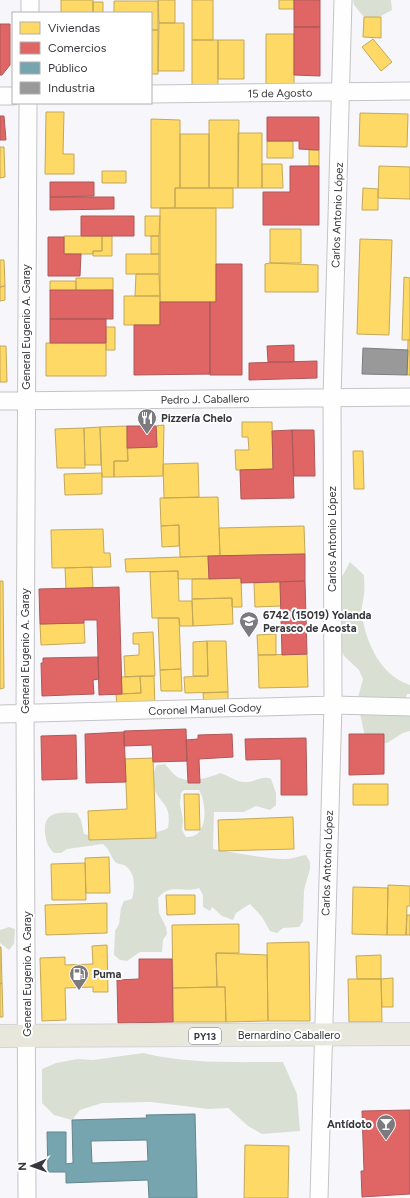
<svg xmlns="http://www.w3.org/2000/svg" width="410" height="1198" font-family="Figtree,sans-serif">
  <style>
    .green { fill: #dadfd4; fill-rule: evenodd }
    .homes { fill: #ffd966; stroke: #c3a859 }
    .shops { fill: #e06666; stroke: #ad5859 }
    .public { fill: #76a5af; stroke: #63848c; fill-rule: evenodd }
    .industry { fill: #999; stroke: #7b7c7d }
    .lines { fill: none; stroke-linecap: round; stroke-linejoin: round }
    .minor-casing { stroke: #c4c4c8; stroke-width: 19 }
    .trunk-casing { stroke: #d4d4d6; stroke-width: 24 }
    .minor { stroke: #fefefe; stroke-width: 17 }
    .trunk { stroke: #e8e7dc; stroke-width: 22 }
    .labels { text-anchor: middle; stroke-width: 4; stroke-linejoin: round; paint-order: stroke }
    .shield { fill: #fff; stroke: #727376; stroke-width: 1 }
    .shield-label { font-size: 10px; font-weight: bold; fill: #36373c }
    .street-label { font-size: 11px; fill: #36373c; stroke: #fff }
    .poi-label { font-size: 11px; font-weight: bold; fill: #36373c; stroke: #fff; text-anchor: start }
  </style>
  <rect width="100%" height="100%" fill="#f7f7fb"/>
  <path class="green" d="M353,0H391L392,10L379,17H364L354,5Z
    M350,562L364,575C364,581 365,588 364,594C364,601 360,609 362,615C366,643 381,676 410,685V694H407L404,703L410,706V731L403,733L387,743L367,745L357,701L363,679L359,670L344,656L335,638L332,595Z
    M165,764C169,768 172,773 176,776C186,784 210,778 220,773C228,775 236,782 244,782C255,783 261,775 271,779L276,793V805L270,810L256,806L244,812H214L213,849C237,853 261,858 285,859C292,859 299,856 306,855L310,862V869L304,890L303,921L299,927L283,928L277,933L270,931L262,917L250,904L236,913L233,920L222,916L212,907L210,911L203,907V895L199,888C184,894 171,882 158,898L159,913L166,927L167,934L163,940L162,952H140L127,961L120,960L114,955L115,931L119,924L121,908L124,901L132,899C135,888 136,872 124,865C121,864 117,864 115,862C110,855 110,850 103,844L67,849L61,853H54C48,847 46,842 45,833C43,811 60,812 77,813L81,820L84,834C91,835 99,838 106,838C118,839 158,834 168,828C171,807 165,807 156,793C152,787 153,770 157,765ZM184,790H199C207,803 209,839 186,837L182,830L183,820L180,804L181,793Z
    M9,927L15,929L14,944L9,950L0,943V930Z
    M143,1053C188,1064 236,1062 283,1062L297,1094L300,1131L262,1134L248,1126L228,1108L208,1109L151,1102L102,1103L80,1110L72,1120L54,1115L42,1103V1069L56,1063L78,1059L93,1060Z"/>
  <path class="homes" d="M61,0H93V13H61Z
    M158,0H175V23H159Z
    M192,0H213V40H192Z
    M279,0H294V9H279Z
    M114,1H158V30H151V13H114Z
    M93,2H103V13H93Z
    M364,17H381V38L363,37Z
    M159,23H184V71H158Z
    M151,30H158V74H151Z
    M266,34H294V87H266Z
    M373,39L392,62L381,71L362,47Z
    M192,40H218V89H192Z
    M218,40H244V79H218Z
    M46,112H64L63,154H74V174H45Z
    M360,113L408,114L407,147L359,146Z
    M151,119L180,120V188H175V208H151Z
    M209,120H239L238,188H209Z
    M238,133H262V188H238Z
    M180,134H209V188H180Z
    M267,141H293V158H267Z
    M0,147H4L5,177L0,178Z
    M309,150H319V166H309Z
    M262,164H282L283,188H262Z
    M379,166L410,167V199L378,198Z
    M102,171H126V183H102Z
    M175,188H233V208H175Z
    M363,188L378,189V210H362Z
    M160,208H216V302H160Z
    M145,216H160L159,236H145Z
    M270,229H301V263H270Z
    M64,236H102V251H93V254H64Z
    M102,236H112V256H93V251H102Z
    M151,236H159V254H151Z
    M360,239L392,240L389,335L357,334Z
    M126,254H159V274H126Z
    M0,260H4L5,286L0,287Z
    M270,263L318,265V292H265V264Z
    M136,274H159L160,296H135Z
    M404,277L410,278V340H402Z
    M76,278H113V290L76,291Z
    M50,281H76V291H50Z
    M5,286V300L0,301V287Z
    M124,296H160V325H124Z
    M106,327H115V350H106Z
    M408,340H410V375H407Z
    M46,343H106V376H46Z
    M0,346H6L7,382H0Z
    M242,422H272L273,469L236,470L235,450H249L248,437H242Z
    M164,425L163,476L114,477V461H128L127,448L157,447L156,426Z
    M127,426L128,461H114V477H102L100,427Z
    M100,427L101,465H85L84,428Z
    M84,428L85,468H57L55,429Z
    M353,451H363L364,489H354Z
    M198,463L199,497L164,498L163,464Z
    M102,473V494L65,495L64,474Z
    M218,497L220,556L180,557L179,525L161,526L160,498Z
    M179,525V546L162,547L161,526Z
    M304,526L305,554L220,556L219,528Z
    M103,529L104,553H110L111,567L52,568L51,530Z
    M208,556L209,579H178V571L126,572L125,559Z
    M92,567L93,588L66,589L65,568Z
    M178,571L179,601H192L193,626H180L179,618H152L150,572Z
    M232,578H241L242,607H232V598L192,599V579Z
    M0,581H3L4,688L0,689Z
    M280,582L281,606L255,607L254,583Z
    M232,598L233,624L193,626L192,599Z
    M158,618H179L181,669L160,670Z
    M84,623L85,643L41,645L40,624Z
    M153,632L155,676L125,677L124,656L139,655V644H133V633Z
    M276,634V655H258L257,635Z
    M207,641L208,676H193V642Z
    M207,641H226L228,692L185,693L184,677L208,676Z
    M307,654L308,687L259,688L258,655Z
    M181,669L182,691H161L160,670Z
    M140,676H154L155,708L117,709L116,694L141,693Z
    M140,676L141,693L122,694L121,677Z
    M228,692V704L204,705L203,693Z
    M153,758L156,838L89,840L88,811L127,809L125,759Z
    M353,784H388V805H353Z
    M184,794H199L200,830H185Z
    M293,817L294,849L219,851L218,820Z
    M109,857L110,893H86L85,858Z
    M85,863L86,900H52L51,864Z
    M388,885L410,886V906H407L406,935H387Z
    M353,887L388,888L387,935L352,934Z
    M166,895H195V914L167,915Z
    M107,903V933L46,935L45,905Z
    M407,915H410V935H406Z
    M239,924V953H216L217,987L173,988L172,925Z
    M309,942L310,1021H268L267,943Z
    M107,945L108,992H93V987L65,988L66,1020L42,1021L40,958L65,957V965L93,964L92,946Z
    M0,947H1L2,983L0,984Z
    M216,953L267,955L268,1021L226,1022L225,987H217Z
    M381,955V979H357L356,956Z
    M393,978V1007H382L381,979Z
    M348,979H381L382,1022H349Z
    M2,983L3,1017H0V984Z
    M217,987H225L226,1022H173V988Z
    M245,1145L289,1146L288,1198H244Z"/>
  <path class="shops" d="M294,0H320V27H294Z
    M0,24H10V65L2,75H0Z
    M294,27H320V76L294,75Z
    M0,116H4L6,140H0Z
    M267,117H319V150L299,149V141H267Z
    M290,166H319V225H263V192H290Z
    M50,182H94V196L50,197Z
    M50,197H114V209L50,210Z
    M81,216H134V236H81Z
    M48,237H64V254H81L80,276H48Z
    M216,264H242V375H210V302H216Z
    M50,290H113V319H50Z
    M160,302H210V374L134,375V325H160Z
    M50,319H106V343H50Z
    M294,345V362H268L267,346Z
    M317,361V378L249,380V363Z
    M127,426H156L157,447L127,448Z
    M292,430L294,498L241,499L240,470L273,469L272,431Z
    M292,430H314L315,476H294Z
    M305,554V581L241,583V578L209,579L208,556Z
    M305,581L307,654L282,655L280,582Z
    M119,587L122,694L99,695L97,620H84V623L40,624L39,589Z
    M98,657L99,679L93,680L94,694L42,696L41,663H43V658Z
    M186,729L187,761L153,762L152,745L124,746V731Z
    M124,732L126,782L86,783L85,734Z
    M232,734L233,757L199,759L200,783H188L186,740L198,739V735Z
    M349,734H384V774L349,775Z
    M76,735L77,779L42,780L41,736Z
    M306,738L307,795H281V759L246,760L245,739Z
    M139,959H172L173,1022L118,1023L117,980L139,979Z
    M410,1110V1194L362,1197L361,1171H364L362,1111Z"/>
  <path class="public" d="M195,1114L197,1198H149L148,1180L66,1183V1172H48L47,1132H66V1164L73,1163L72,1120L147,1118L146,1115ZM147,1140L148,1161L92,1163L91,1141Z"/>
  <path class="industry" d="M363,348L408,350L407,375L362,374Z"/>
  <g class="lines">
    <g class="minor-casing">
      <path id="minor" d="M30,13V0
        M151,94L410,91
        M0,96H13
        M0,401L410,397
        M0,714L333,705L410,707
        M27,1198L25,714L28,103
        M319,1198L333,705L332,398L343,0"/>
    </g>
    <g class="trunk-casing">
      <path id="trunk" d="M0,1036L410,1034"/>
    </g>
    <use href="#minor" class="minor"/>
    <use href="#trunk" class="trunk"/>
  </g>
  <defs>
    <g id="restaurant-pin" transform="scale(1)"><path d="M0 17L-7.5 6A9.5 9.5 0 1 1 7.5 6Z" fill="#7a7a7f" stroke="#fff"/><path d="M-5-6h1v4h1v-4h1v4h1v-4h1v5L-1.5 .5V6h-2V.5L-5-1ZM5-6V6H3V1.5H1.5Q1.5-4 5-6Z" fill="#fff"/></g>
    <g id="school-pin" transform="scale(1)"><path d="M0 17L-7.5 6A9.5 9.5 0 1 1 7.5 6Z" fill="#7a7a7f" stroke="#fff"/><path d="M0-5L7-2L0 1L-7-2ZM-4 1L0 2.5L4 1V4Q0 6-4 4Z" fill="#fff"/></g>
    <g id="fuel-pin" transform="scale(1)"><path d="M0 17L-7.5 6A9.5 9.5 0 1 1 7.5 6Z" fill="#7a7a7f" stroke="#fff"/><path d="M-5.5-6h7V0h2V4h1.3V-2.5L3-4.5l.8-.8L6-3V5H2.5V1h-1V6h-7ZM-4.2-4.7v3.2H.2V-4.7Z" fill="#fff"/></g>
    <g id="bar-pin" transform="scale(1)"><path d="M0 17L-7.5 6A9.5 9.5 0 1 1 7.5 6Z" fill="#7a7a7f" stroke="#fff"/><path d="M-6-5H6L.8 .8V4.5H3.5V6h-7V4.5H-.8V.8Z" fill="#fff"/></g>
  </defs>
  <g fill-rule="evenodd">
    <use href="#restaurant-pin" x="147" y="418"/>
    <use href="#school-pin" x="249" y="621"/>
    <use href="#fuel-pin" x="79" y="974"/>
    <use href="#bar-pin" x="386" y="1124"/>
  </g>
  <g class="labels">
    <rect class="shield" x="189" y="1028" width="32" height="16" rx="3"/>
    <g class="shield-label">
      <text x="205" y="1040">PY13</text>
    </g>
    <g class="street-label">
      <text transform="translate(280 93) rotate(-1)" y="4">15 de Agosto</text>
      <text transform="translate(337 215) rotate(-88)" y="4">Carlos Antonio López</text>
      <text transform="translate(26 327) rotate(-90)" y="4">General Eugenio A. Garay</text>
      <text transform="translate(205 399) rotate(-1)" y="4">Pedro J. Caballero</text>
      <text transform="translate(332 539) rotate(-90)" y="4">Carlos Antonio López</text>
      <text transform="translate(25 651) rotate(-90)" y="4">General Eugenio A. Garay</text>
      <text transform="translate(205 709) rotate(-2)" y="4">Coronel Manuel Godoy</text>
      <text transform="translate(327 863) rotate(-88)" y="4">Carlos Antonio López</text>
      <text transform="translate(27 974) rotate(-90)" y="4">General Eugenio A. Garay</text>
      <text x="289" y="1039">Bernardino Caballero</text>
    </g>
    <g class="poi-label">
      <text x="161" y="422">Pizzería Chelo</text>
      <text x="263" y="619">6742 (15019) Yolanda<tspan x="263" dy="13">Perasco de Acosta</tspan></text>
      <text x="93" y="978">Puma</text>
      <text x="372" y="1128" text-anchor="end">Antídoto</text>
    </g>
  </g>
  <rect x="12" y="12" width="140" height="92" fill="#ffffff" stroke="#afafb1"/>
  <rect x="20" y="22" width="20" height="12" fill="#ffd966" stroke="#afafb1"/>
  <text x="48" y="32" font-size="12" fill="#36373c">Viviendas</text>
  <rect x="20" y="42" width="20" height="12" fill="#e06666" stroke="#afafb1"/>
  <text x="48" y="52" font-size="12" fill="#36373c">Comercios</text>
  <rect x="20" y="62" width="20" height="12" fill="#76a5af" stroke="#afafb1"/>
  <text x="48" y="72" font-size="12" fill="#36373c">Público</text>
  <rect x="20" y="82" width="20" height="12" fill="#999999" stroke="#afafb1"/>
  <text x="48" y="92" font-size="12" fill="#36373c">Industria</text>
  <g transform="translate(32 1166) rotate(268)" stroke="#ffffff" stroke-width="3" paint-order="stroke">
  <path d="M0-3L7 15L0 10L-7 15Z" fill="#36373c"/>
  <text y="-6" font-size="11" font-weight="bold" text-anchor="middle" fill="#36373c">N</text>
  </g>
</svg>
